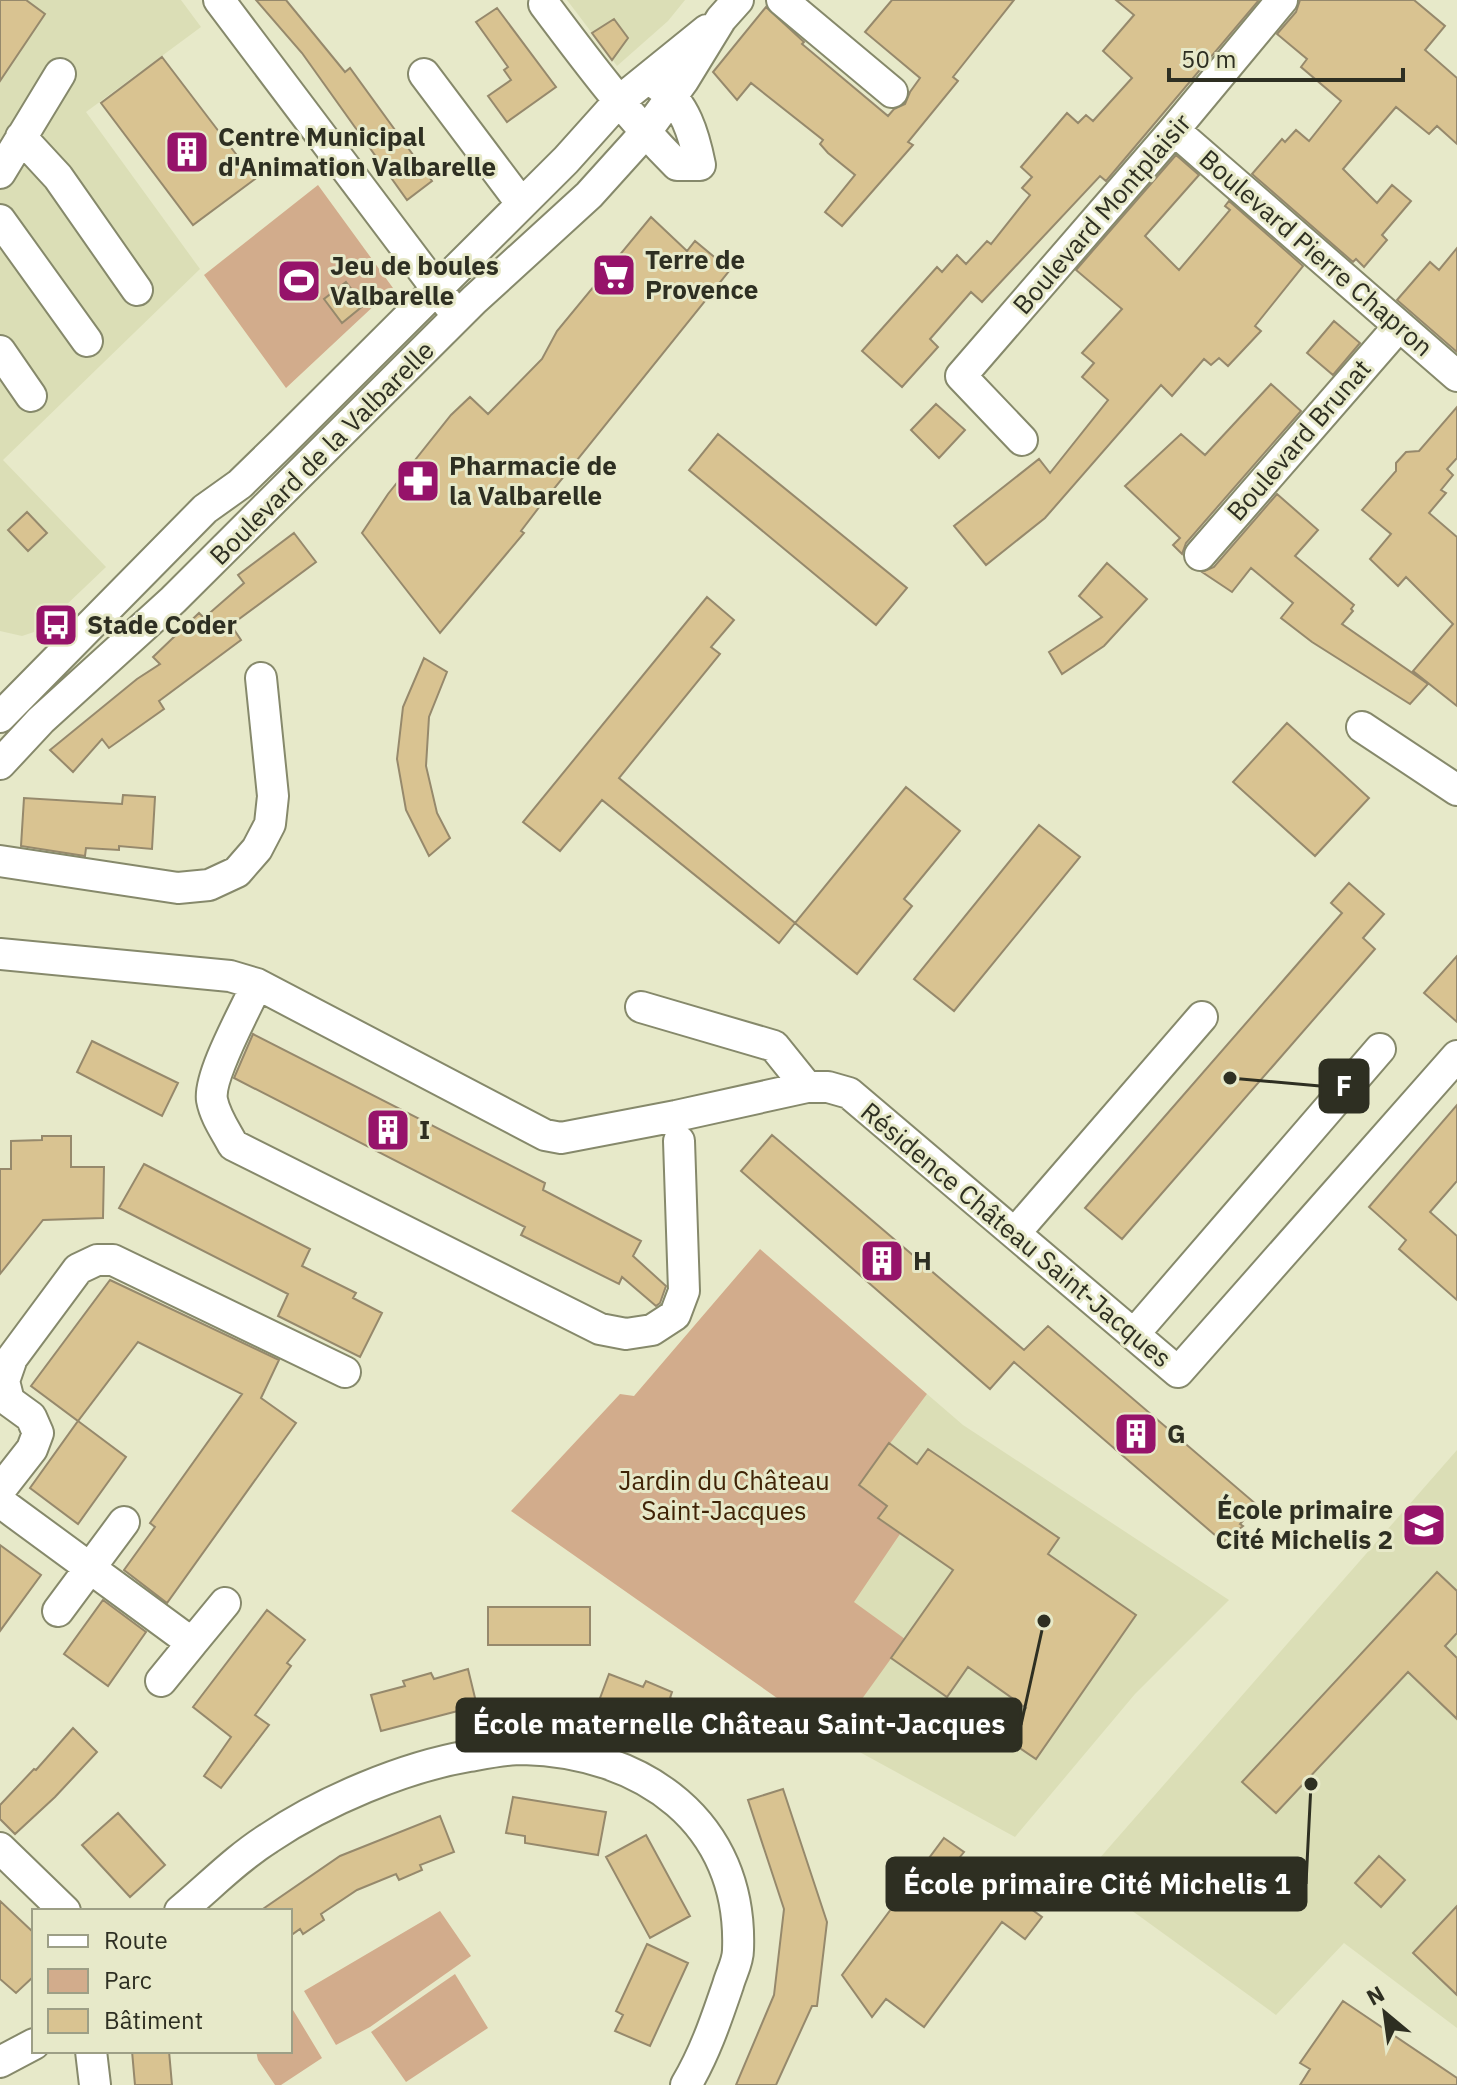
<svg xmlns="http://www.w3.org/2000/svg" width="1457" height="2085" font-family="'IBM Plex Sans',sans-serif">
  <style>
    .built { fill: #dbdeb6 }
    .green { fill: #d2ac8c }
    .building { fill: #d9c391; stroke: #96896c; stroke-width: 2 }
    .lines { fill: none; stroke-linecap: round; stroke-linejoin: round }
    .minor-casing { stroke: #86896b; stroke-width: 34 }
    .minor { stroke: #fff; stroke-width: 30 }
    .labels { text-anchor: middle; stroke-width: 6; stroke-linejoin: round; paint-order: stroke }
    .poi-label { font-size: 26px; font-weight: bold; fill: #2e2f22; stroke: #e7e9c9; text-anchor: start }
    .street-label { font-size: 26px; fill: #2e2f22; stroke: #e7e9c9 }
    .park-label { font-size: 26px; fill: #402306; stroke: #e7e9c9 }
    .leader { fill: none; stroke: #2e2f22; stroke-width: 3 }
    .callout-dot { fill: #2e2f22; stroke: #e7e9c9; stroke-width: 3 }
    .callout { fill: #2e2f22; stroke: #2e2f22; stroke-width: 3 }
    .callout-label { font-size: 28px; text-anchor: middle; font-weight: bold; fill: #fff }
  </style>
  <rect width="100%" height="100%" fill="#e7e9c9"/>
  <path class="built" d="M0,0H181L201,27L86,112L200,269L3,460L106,567L40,630L22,636L0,631Z
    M567,0H685L668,21L617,66Z
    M927,1394L963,1425L1229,1600L1135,1694L1015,1837L834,1738L904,1639L853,1602L878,1518L887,1506L859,1485Z
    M1457,1450V2028L1344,1943L1276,2015L1084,1876Z"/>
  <path class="green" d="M318,185L393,288L286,388L204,275Z
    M760,1249L927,1394L859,1485L887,1506L878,1519L900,1534L854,1602L905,1639L834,1738L511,1511L620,1394L634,1396Z
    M440,1911L471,1956L370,2027L336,2045L304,1991Z
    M455,1974L488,2028L406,2082L371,2032Z
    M290,2005L322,2058L281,2085H275L258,2060L256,2051H290Z"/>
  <path class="building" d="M0,0H26L45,14L0,81Z
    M256,0H286L345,72L350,68L432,181L407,200L302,53Z
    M892,0H1014L953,77L958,81L908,142L913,145L842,226L825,212L855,175L828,153L820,144L823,140L751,83L737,100L713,72L766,7L804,42L802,44L888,116L894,109L905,104L910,92L920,78L865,32Z
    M1116,0H1259L1106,181L1100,176L982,302L971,292L930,339L938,347L902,387L862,351L937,267L942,272L957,255L966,264L987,241L991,244L1030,195L1022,188L1032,177L1021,167L1067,113L1078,123L1086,115L1093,121L1132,78L1103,51L1134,15Z
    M1300,0H1414L1445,26L1425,50L1457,78V144L1437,126L1429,134L1396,107L1343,169L1377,203L1392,185L1411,201L1382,235L1387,240L1364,267L1356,259L1353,262L1252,174L1282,139L1285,142L1296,130L1309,141L1341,101L1301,67L1307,59L1277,34L1296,12Z
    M497,8L556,87L507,122L488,96L511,80L504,70L508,67L476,22Z
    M614,19L628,38L612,60L592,33Z
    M162,57L255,179L193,225L101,103Z
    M1176,155L1199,175L1145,236L1179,270L1230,210L1225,206L1229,201L1303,266L1255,326L1261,331L1228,366L1219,358L1211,365L1204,359L1172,396L1161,385L1045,518L986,565L954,526L1039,459L1050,473L1108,400L1082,377L1094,363L1082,353L1122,309L1076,270Z
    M651,217L687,251L695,241L730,270L540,506L521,531L524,533L440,633L362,533L388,494L451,415L470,397L488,414L542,359L557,331Z
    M1457,248V352L1397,300L1430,262L1439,270Z
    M346,282L364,305L342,323L324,299Z
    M1334,321L1360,343L1333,375L1307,353Z
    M1271,384L1301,411L1186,543L1182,554L1173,545L1180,538L1125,486L1181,434L1205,455Z
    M936,404L965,430L939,458L911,430Z
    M1457,407V458L1447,469L1453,475L1441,490L1446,493L1429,513L1457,537V706L1413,671L1453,624L1406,577L1398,586L1370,559L1391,534L1362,510L1396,471V463L1406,452L1419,451Z
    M718,434L907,588L876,625L689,470Z
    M1277,494L1318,530L1295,556L1354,605L1351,609L1353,611L1342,624L1428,684L1410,704L1312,642L1281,618L1293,603L1251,568L1232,592L1202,572L1214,567Z
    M27,512L47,533L28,551L8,530Z
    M294,533L316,562L231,625L241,640L159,701L164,709L109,748L102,739L73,772L50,750L137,679L160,664L153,657L199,613L204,618L244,583L238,575Z
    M1107,563L1147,599L1104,646L1062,674L1049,652L1102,617L1079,596Z
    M707,597L734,620L711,647L720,654L619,778L795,923L779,943L602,800L560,851L523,822Z
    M424,658L447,672L429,717L426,766L437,813L450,838L429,856L406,810L397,759L403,707Z
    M1287,723L1369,798L1315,856L1233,782Z
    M906,787L960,831L904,899L912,906L857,974L795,923Z
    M123,795L155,797L152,849L119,846V850L86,848L85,856L21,846L24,798L122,804Z
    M1039,825L1080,857L954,1011L914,979Z
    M1349,883L1384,914L1363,938L1375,949L1122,1239L1085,1208L1342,913L1331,903Z
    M1457,956V1022L1424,993Z
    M253,1034L545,1183L543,1190L641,1241L633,1256L666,1286L660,1303L656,1306L622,1277L619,1284L521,1235L525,1227L234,1078Z
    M92,1041L178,1083L162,1116L77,1072Z
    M1457,1105V1181L1430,1212L1457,1236V1300L1399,1249L1406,1240L1369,1207Z
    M772,1135L1024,1350L1048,1326L1257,1505L1240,1524L1243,1526L1223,1542L1014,1362L990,1389L741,1171Z
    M42,1136H71V1167H104L103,1218L43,1220L0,1274V1169H11V1141L42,1140Z
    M144,1164L310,1249L302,1266L356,1293L353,1298L382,1313L360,1357L278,1316L288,1294L119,1208Z
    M110,1280L279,1360L261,1398L296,1423L167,1603L124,1570L155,1527L150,1523L242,1394L138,1342L78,1421L31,1386Z
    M78,1421L126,1457L78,1524L30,1488Z
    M889,1443L917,1464L928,1449L1059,1538L1048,1554L1136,1615L1036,1759L1005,1738L1026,1708L968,1667L947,1697L891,1658L953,1570L878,1518L887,1506L859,1485Z
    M0,1545L41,1575L0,1631Z
    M1437,1572L1457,1591V1633L1445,1646L1457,1658V1719L1408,1672L1276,1813L1242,1782Z
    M103,1600L146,1632L108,1686L64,1654Z
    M488,1607H590V1645H488Z
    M267,1610L305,1640L287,1663L291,1666L255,1715L269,1725L221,1788L204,1776L231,1737L193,1707Z
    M468,1669L477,1706L381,1731L371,1695L405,1686L403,1681L431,1673L434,1679Z
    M609,1674L643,1687L646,1681L672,1692L670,1698L703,1711L690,1746L596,1709Z
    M73,1728L97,1752L55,1797L15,1834L0,1819V1805L34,1769L36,1770Z
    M783,1789L827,1922L817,2006H812L776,2085H736L774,1995L784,1909L748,1800Z
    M513,1797L606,1812L598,1855L525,1843V1836L506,1833Z
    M118,1813L165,1865L130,1897L82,1845Z
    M440,1816L454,1852L420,1865L422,1870L399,1880L396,1874L357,1890L321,1914L324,1920L303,1934L300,1929L290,1936V1911H260L340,1856Z
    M646,1835L690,1916L650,1938L606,1857Z
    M944,1838L964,1852L960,1857L1042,1917L1025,1939L1002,1922L924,2027L886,1999L872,2017L842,1975Z
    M1379,1856L1405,1880L1381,1907L1355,1883Z
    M0,1901L34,1933V1976L16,1993L0,1979Z
    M1457,1906V1995L1413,1953Z
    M647,1944L688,1963L650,2046L615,2031L623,2015L616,2011Z
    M1343,2001L1457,2078V2085H1300L1310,2069L1300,2063Z
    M132,2051H169L172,2085H135Z"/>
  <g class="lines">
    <g class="minor-casing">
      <path id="minor" d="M219,0L449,305
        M782,0L892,92
        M544,4C586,60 627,115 677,165H700C694,135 685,103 659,86
        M424,74L521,203
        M1174,130L1457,376
        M21,137L58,177L137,290
        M0,173L60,74
        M0,220L87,341
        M0,351L31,396
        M1022,440L961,376L1174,130L1282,0
        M1200,555L1399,326
        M0,717L205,509L240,484L282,443L566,160L618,102L707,30
        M1362,727L1457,790
        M0,764L41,720L173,600L474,300L589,195L645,133L683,81L721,19L738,0
        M0,861L178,888L209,885L237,872L257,849L270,824L273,796L261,678
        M0,954L230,976L257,984L545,1135L561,1138L676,1116L807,1087H828L849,1093L1178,1372L1457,1056
        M257,984C246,1009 208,1076 212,1100C215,1116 225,1130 233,1145L600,1329L626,1334L652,1330L675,1315L684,1291L679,1141
        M641,1007L774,1046L807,1087
        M1015,1233L1202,1017
        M1134,1334L1380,1049
        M0,1490L32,1449L38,1433L31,1417L9,1401L4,1381L12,1358L78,1269L97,1260H113L345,1372
        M0,1502L192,1643L225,1603
        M58,1611L124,1522
        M161,1681L192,1643
        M0,1848L65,1911
        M180,1911C209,1887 237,1858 269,1838C324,1801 404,1767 469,1756C486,1753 506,1749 523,1749C643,1752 743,1822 738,1950C738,1962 731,1974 728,1985C716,2020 705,2053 686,2085
        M91,2051L95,2085
        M0,2062L34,2044"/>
    </g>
    <use href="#minor" class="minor"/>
  </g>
  <defs>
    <g id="building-square" transform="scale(2.3)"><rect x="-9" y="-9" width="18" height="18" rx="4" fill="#96136a" stroke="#e7e9c9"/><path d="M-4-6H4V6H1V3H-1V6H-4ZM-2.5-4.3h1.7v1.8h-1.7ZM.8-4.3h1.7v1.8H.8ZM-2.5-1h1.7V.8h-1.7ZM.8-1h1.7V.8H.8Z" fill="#fff"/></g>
    <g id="supermarket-square" transform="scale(2.3)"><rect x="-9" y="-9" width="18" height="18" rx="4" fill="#96136a" stroke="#e7e9c9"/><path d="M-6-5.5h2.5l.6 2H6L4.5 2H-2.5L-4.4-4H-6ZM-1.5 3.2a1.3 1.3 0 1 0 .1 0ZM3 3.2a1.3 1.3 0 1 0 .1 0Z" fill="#fff"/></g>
    <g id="stadium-square" transform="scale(2.3)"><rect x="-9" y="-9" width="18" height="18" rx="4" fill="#96136a" stroke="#e7e9c9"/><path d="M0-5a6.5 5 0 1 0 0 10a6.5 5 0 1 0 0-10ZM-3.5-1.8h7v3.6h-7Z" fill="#fff"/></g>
    <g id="pharmacy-square" transform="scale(2.3)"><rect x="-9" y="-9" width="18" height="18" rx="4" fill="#96136a" stroke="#e7e9c9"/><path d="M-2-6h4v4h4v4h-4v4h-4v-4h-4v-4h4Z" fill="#fff"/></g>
    <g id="bus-square" transform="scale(2.3)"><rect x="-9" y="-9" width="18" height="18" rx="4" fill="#96136a" stroke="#e7e9c9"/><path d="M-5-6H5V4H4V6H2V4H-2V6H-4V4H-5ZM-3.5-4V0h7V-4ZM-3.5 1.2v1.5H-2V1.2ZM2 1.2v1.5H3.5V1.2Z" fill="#fff"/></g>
    <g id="school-square" transform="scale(2.3)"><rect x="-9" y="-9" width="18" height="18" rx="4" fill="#96136a" stroke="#e7e9c9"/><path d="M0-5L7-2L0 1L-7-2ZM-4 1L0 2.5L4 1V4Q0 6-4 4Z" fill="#fff"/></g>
  </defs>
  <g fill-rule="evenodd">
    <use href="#building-square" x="187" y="152"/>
    <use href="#supermarket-square" x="614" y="275"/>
    <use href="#stadium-square" x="299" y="281"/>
    <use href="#pharmacy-square" x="418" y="481"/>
    <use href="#bus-square" x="56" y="625"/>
    <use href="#building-square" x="388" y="1130"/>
    <use href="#building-square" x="882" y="1261"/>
    <use href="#building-square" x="1136" y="1434"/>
    <use href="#school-square" x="1424" y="1525"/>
  </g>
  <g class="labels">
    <g class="poi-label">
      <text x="218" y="146">Centre Municipal<tspan x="218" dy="30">d'Animation Valbarelle</tspan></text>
      <text x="645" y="269">Terre de<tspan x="645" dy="30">Provence</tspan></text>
      <text x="330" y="275">Jeu de boules<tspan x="330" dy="30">Valbarelle</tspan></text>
      <text x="449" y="475">Pharmacie de<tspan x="449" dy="30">la Valbarelle</tspan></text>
      <text x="87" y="634">Stade Coder</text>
      <text x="419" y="1139">I</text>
      <text x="913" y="1270">H</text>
      <text x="1167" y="1443">G</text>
      <text x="1393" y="1519" text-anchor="end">École primaire<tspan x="1393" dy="30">Cité Michelis 2</tspan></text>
    </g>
    <g class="street-label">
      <text transform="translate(1102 214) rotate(-49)" y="9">Boulevard Montplaisir</text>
      <text transform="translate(1316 253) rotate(41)" y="9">Boulevard Pierre Chapron</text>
      <text transform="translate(1299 440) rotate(-49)" y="9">Boulevard Brunat</text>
      <text transform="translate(322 453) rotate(-45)" y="9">Boulevard de la Valbarelle</text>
      <text transform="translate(1016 1235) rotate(40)" y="9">Résidence Château Saint-Jacques</text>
    </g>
    <g class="park-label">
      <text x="724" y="1490">Jardin du Château<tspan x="724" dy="30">Saint-Jacques</tspan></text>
    </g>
  </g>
  <path class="leader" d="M1230 1078L1320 1086M1044 1621L1021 1725M1311 1784L1306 1884"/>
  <g class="callout-dot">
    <circle cx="1230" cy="1078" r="8"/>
    <circle cx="1044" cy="1621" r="8"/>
    <circle cx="1311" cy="1784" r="8"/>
  </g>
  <g class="callout">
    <rect x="1320" y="1060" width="48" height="52" rx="8"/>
    <rect x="457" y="1699" width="564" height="52" rx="8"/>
    <rect x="887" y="1858" width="419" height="52" rx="8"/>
  </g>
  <g class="callout-label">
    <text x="1344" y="1096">F</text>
    <text x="739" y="1734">École maternelle Château Saint-Jacques</text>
    <text x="1097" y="1894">École primaire Cité Michelis 1</text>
  </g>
  <rect x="32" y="1909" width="260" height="144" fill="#e7e9c9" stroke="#9d9f86" stroke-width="2"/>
  <rect x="48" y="1935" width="40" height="12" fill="#ffffff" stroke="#9d9f86" stroke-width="2"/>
  <text x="104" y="1949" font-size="24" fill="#2e2f22">Route</text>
  <rect x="48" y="1969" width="40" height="24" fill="#d2ac8c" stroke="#9d9f86" stroke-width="2"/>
  <text x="104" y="1989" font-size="24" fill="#2e2f22">Parc</text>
  <rect x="48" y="2009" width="40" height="24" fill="#d9c391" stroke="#9d9f86" stroke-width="2"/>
  <text x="104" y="2029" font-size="24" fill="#2e2f22">Bâtiment</text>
  <g transform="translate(1385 2013) rotate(331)" stroke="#e7e9c9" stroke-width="6" paint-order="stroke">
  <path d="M0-6L14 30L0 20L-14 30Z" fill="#2e2f22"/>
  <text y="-12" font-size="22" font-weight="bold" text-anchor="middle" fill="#2e2f22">N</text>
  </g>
  <path d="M1169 68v12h234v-12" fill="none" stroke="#2e2f22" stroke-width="4"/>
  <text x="1181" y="68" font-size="24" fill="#2e2f22" stroke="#e7e9c9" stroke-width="6" paint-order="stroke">50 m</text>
</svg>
